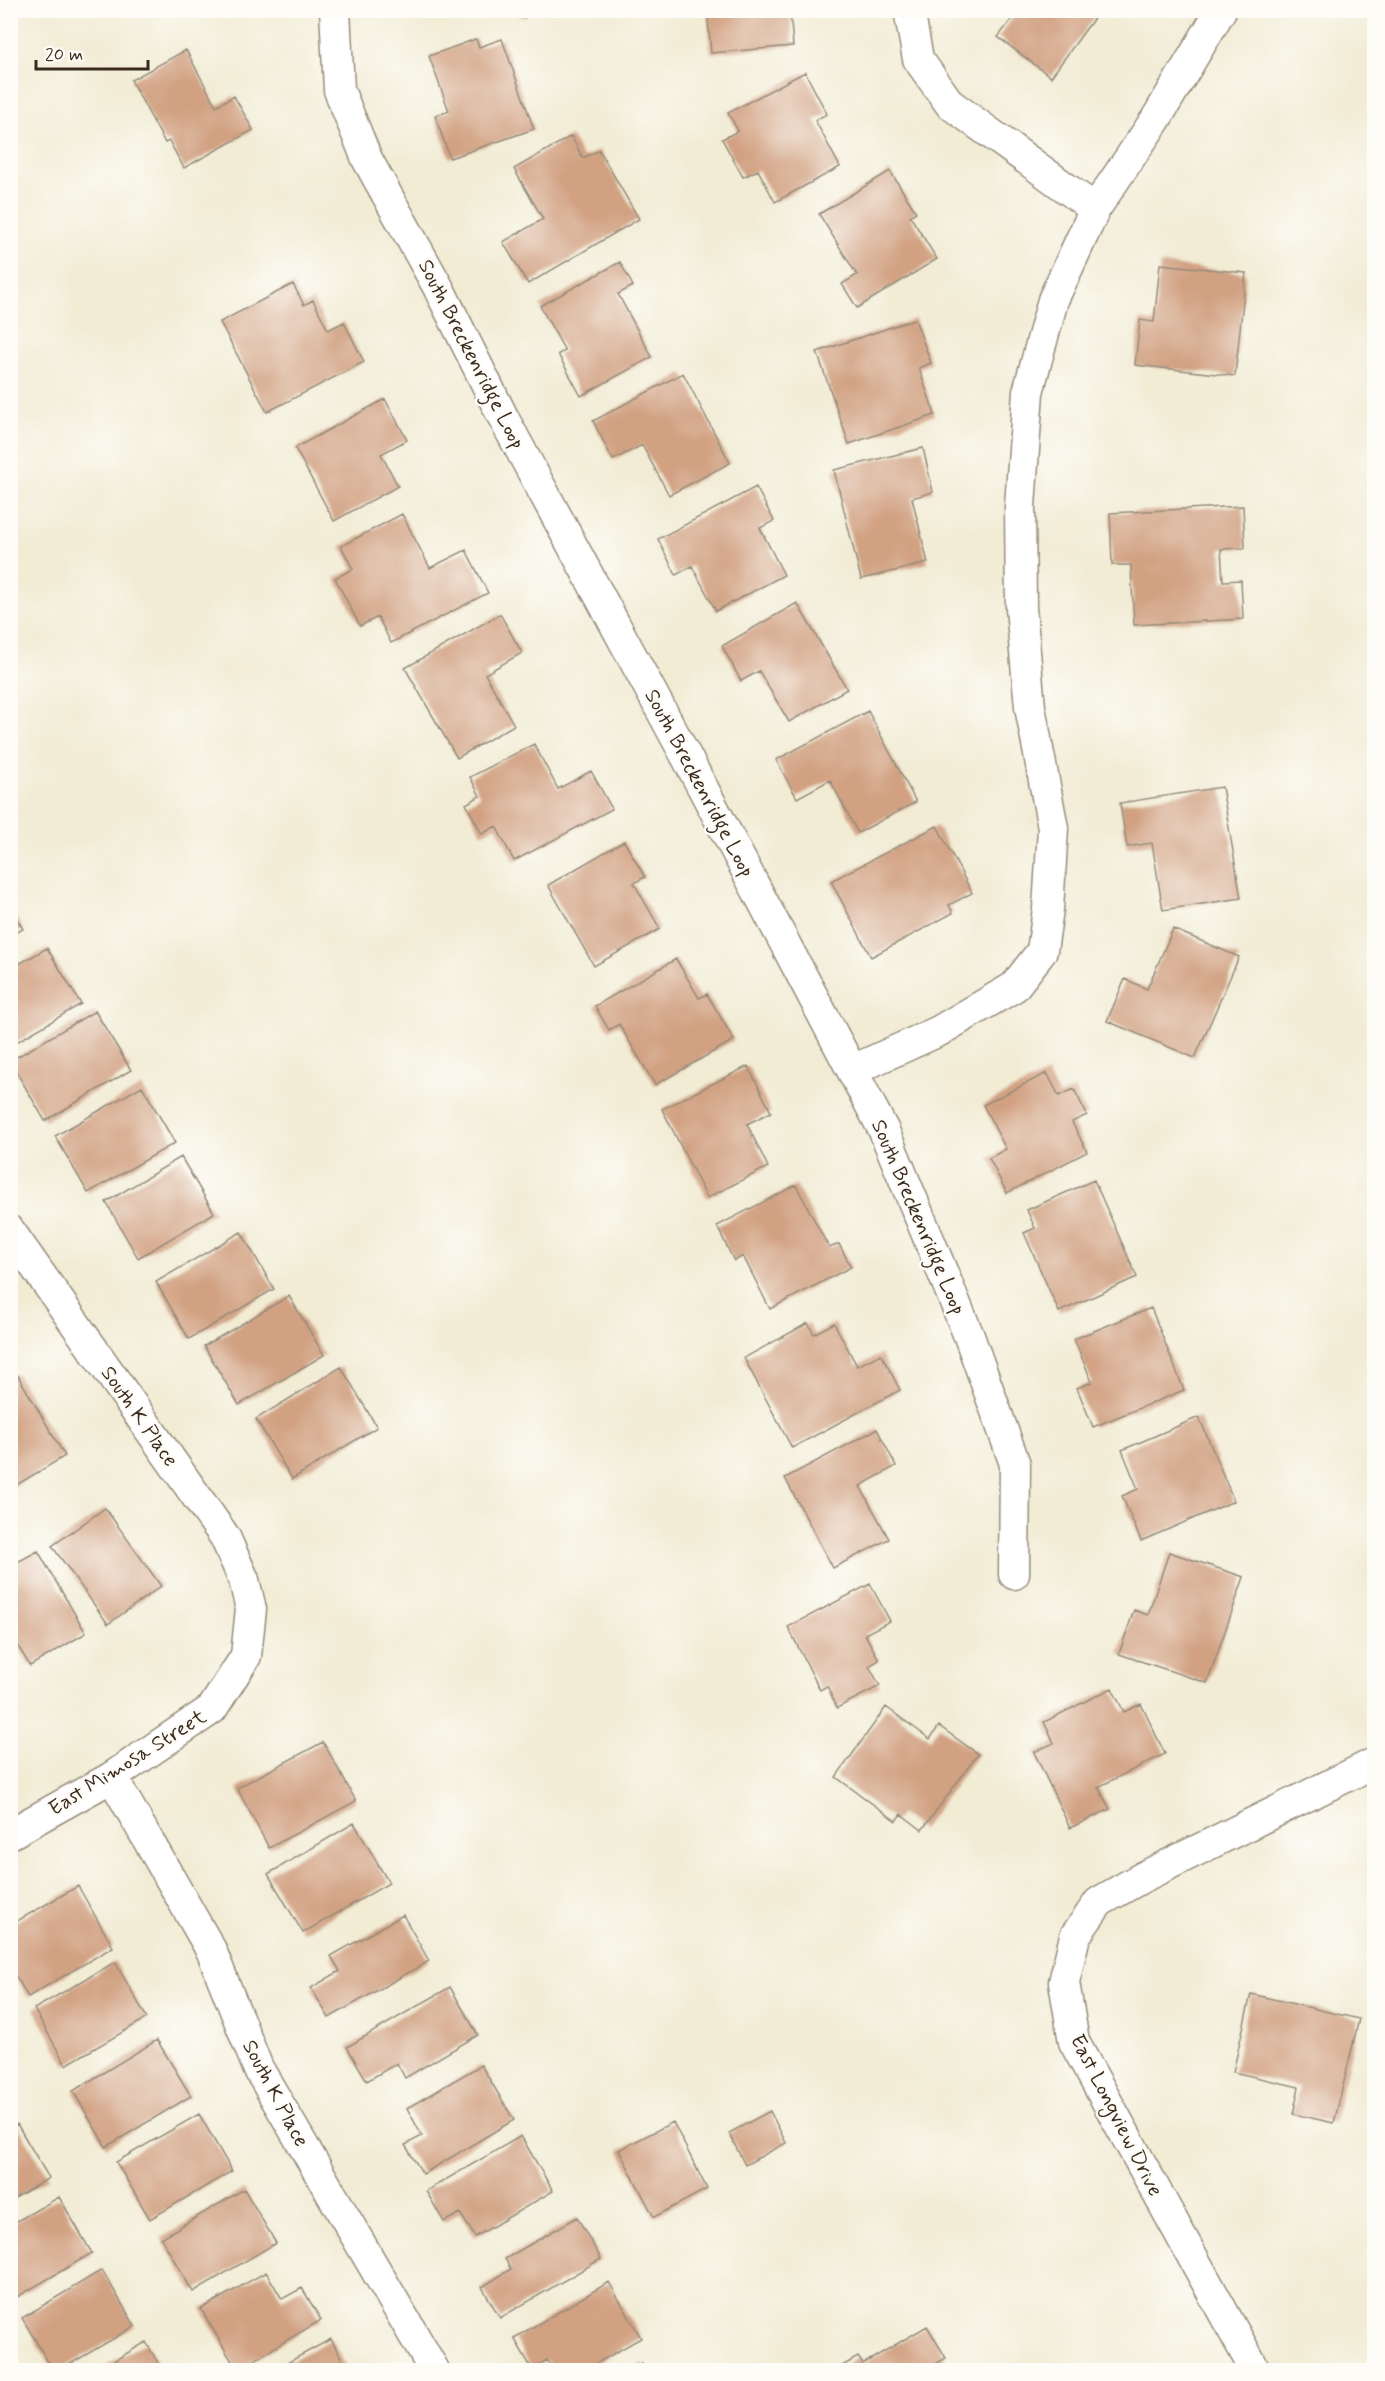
<svg xmlns="http://www.w3.org/2000/svg" width="1385" height="2381" font-family="Mynerve,sans-serif">
  <style>
    .building { fill: #d1a182 }
    .lines { fill: none; stroke-linecap: round; stroke-linejoin: round }
    .minor-casing { stroke: #968b7a; stroke-width: 33 }
    .minor { stroke: #fff; stroke-width: 30 }
    .labels { text-anchor: middle; stroke-width: 5; stroke-linejoin: round; paint-order: stroke }
    .street-label { font-size: 21px; fill: #3b2a1e; stroke: #fdfcf7 }
  </style>
  <rect width="100%" height="100%" fill="#fdfcf7"/>
  <filter id="ink" filterUnits="userSpaceOnUse"><feTurbulence type="fractalNoise" baseFrequency=".0167" numOctaves="2"/><feDisplacementMap in="SourceGraphic" scale="12" xChannelSelector="R" yChannelSelector="G"/><feConvolveMatrix kernelMatrix="1 2 1 2 8 2 1 2 1" color-interpolation-filters="sRGB"/></filter>
  <filter id="wash" filterUnits="userSpaceOnUse"><feTurbulence type="fractalNoise" baseFrequency=".008" numOctaves="4" result="noise"/><feDisplacementMap in="SourceGraphic" scale="24" xChannelSelector="R" yChannelSelector="G"/><feGaussianBlur stdDeviation="1.35" result="paint"/><feColorMatrix in="noise" values="0 0 0 0 0 0 0 0 0 0 0 0 0 0 0 0 0 1.4 0 .05"/><feComposite in="paint" operator="in"/></filter>
  <g filter="url(#wash)">
    <rect width="100%" height="100%" fill="#f2ecd5"/>
    <g id="blocks">
      <path class="building" d="M505,10H527L525,18Z
        M707,10H790L793,46L711,53Z
        M1019,10H1100L1051,77L998,37Z
        M476,39L479,47L502,39L534,129L450,158L435,116L449,111L429,56Z
        M186,50L216,106L234,96L253,130L184,168L169,141L165,143L131,80Z
        M805,72L827,114L815,120L840,167L775,202L758,170L743,177L722,139L738,131L728,113Z
        M571,136L583,158L599,150L639,219L528,284L503,242L543,219L514,169Z
        M890,171L916,212L910,216L937,259L857,308L842,284L857,275L819,214Z
        M620,262L633,286L618,294L652,357L581,396L558,354L565,351L540,306Z
        M1160,264L1246,273L1235,376L1135,365L1140,320L1154,322Z
        M293,284L304,305L313,300L328,330L344,322L364,362L267,412L220,322Z
        M915,319L931,363L919,368L935,415L849,444L817,352Z
        M683,373L730,463L669,495L642,445L613,460L593,421Z
        M385,399L407,440L381,454L398,486L334,521L295,448Z
        M923,448L933,492L912,498L928,563L861,579L834,470Z
        M756,487L774,521L760,528L784,575L716,611L692,566L676,575L658,539Z
        M1243,506L1245,548L1221,549L1223,581L1241,580L1243,619L1134,625L1131,565H1112L1110,513Z
        M402,514L430,568L466,550L488,593L391,643L378,617L360,626L335,578L353,569L341,546Z
        M797,603L847,689L789,722L759,671L741,681L722,646Z
        M500,614L522,653L485,674L514,725L457,758L405,668Z
        M868,711L916,802L858,833L830,780L797,798L776,760Z
        M534,744L558,789L591,771L612,809L514,861L496,826L482,834L466,804L480,796L470,777Z
        M1222,787L1241,898L1163,910L1152,843L1127,847L1120,803Z
        M937,826L972,893L949,905L953,913L871,957L831,881Z
        M624,841L645,877L634,883L660,929L594,966L548,885Z
        M10,907L23,929L10,936Z
        M1173,929L1239,957L1195,1058L1107,1021L1125,979L1147,989Z
        M47,948L81,1004L10,1046V969Z
        M676,959L699,998L707,994L734,1040L655,1085L619,1024L609,1030L595,1006Z
        M95,1011L131,1070L45,1121L10,1061Z
        M748,1066L771,1112L747,1124L768,1167L707,1198L662,1109Z
        M1047,1073L1059,1096L1074,1089L1087,1115L1072,1122L1087,1152L1007,1193L989,1158L1006,1149L983,1105Z
        M142,1086L175,1143L88,1193L55,1136Z
        M181,1157L214,1213L138,1258L106,1202Z
        M1094,1180L1137,1277L1059,1312L1024,1233L1035,1228L1027,1210Z
        M796,1185L829,1248L839,1244L851,1267L770,1309L743,1256L734,1261L717,1226Z
        M241,1232L274,1289L189,1339L156,1282Z
        M289,1296L324,1355L239,1405L204,1346Z
        M1151,1308L1184,1390L1093,1427L1077,1388L1092,1382L1074,1339Z
        M808,1323L814,1334L834,1323L857,1366L881,1354L900,1390L792,1448L744,1358Z
        M341,1367L377,1427L292,1479L256,1419Z
        M17,1374L65,1456L10,1489V1378Z
        M1199,1417L1234,1501L1141,1541L1122,1496L1138,1489L1122,1450Z
        M877,1429L896,1466L860,1486L889,1539L833,1568L785,1478Z
        M105,1508L161,1586L108,1624L52,1546Z
        M38,1551L86,1633L30,1666L10,1633V1566Z
        M1169,1552L1244,1577L1207,1683L1119,1654L1134,1610L1148,1615Z
        M870,1584L890,1621L865,1634L879,1660L869,1666L880,1686L837,1708L827,1686L820,1690L788,1627Z
        M1112,1688L1124,1712L1141,1704L1165,1754L1098,1787L1110,1809L1070,1828L1034,1752L1054,1743L1044,1722Z
        M886,1707L930,1739L939,1726L978,1754L922,1830L901,1814L896,1821L836,1777Z
        M323,1742L356,1801L269,1848L237,1788Z
        M354,1823L389,1883L303,1933L268,1874Z
        M78,1886L113,1947L28,1997L10,1966V1925Z
        M403,1915L429,1961L329,2018L311,1988L340,1971L331,1956Z
        M115,1962L147,2018L66,2065L34,2009Z
        M450,1987L478,2035L405,2078L397,2063L367,2081L347,2047Z
        M1251,1994L1359,2019L1334,2123L1293,2114L1299,2087L1233,2072Z
        M157,2040L191,2096L106,2147L73,2091Z
        M481,2065L514,2120L423,2174L405,2145L422,2136L407,2108Z
        M770,2111L786,2143L745,2165L729,2133Z
        M199,2114L232,2171L150,2219L116,2162Z
        M673,2122L707,2189L654,2217L619,2150Z
        M17,2124L49,2178L10,2201V2128Z
        M521,2136L553,2191L475,2237L460,2213L444,2222L426,2191Z
        M244,2189L276,2243L193,2292L161,2238Z
        M59,2197L92,2253L12,2300L10,2225Z
        M577,2217L601,2259L500,2318L482,2287L511,2269L505,2259Z
        M102,2270L135,2326L60,2370H53L22,2318Z
        M266,2272L282,2299L302,2288L321,2320L237,2370L201,2309Z
        M609,2282L641,2338L585,2370H553L547,2360L532,2369L514,2338Z
        M927,2326L946,2358L925,2370H835L858,2357L863,2364Z
        M331,2339L348,2370H274Z
        M146,2342L162,2370H98Z
        M642,2363L646,2370H629Z"/>
    </g>
  </g>
  <g filter="url(#ink)">
    <use href="#blocks" fill-opacity="0" stroke="#968b7a" stroke-width="1.5"/>
    <g class="lines">
      <g class="minor-casing">
        <path id="minor" d="M335,10L339,90L367,159L438,287L505,421L687,758L884,1131L969,1336L1015,1464L1014,1574
          M909,10L918,59L950,104L1095,209
          M853,1070L939,1031L1014,987L1042,951L1048,909L1053,828L1030,707L1021,608L1020,506L1028,392L1053,300L1095,209L1156,119L1221,10
          M10,1231L225,1537L244,1580L251,1609L246,1656L212,1709L112,1777L10,1834
          M112,1777L211,1950L258,2068L434,2370
          M1255,2370L1074,2042L1064,1982L1075,1936L1099,1902L1143,1877L1374,1763"/>
      </g>
      <use href="#minor" class="minor"/>
    </g>
  </g>
  <g class="labels">
    <g class="street-label">
      <text transform="translate(472 354) rotate(63)" y="7">South Breckenridge Loop</text>
      <text transform="translate(700 783) rotate(62)" y="7">South Breckenridge Loop</text>
      <text transform="translate(919 1217) rotate(67)" y="7">South Breckenridge Loop</text>
      <text transform="translate(140 1416) rotate(55)" y="7">South K Place</text>
      <text transform="translate(127 1762) rotate(-32)" y="7">East Mimosa Street</text>
      <text transform="translate(276 2093) rotate(62)" y="7">South K Place</text>
      <text transform="translate(1117 2115) rotate(63)" y="7">East Longview Drive</text>
    </g>
  </g>
  <rect width="1385" height="2381" fill="none" stroke="#fdfcf7" stroke-width="36"/>
  <path d="M36 60v9h112v-9" fill="none" stroke="#3b2a1e" stroke-width="3"/>
  <text x="45" y="60" font-size="18" fill="#3b2a1e" stroke="#fdfcf7" stroke-width="4.5" paint-order="stroke">20 m</text>
</svg>
